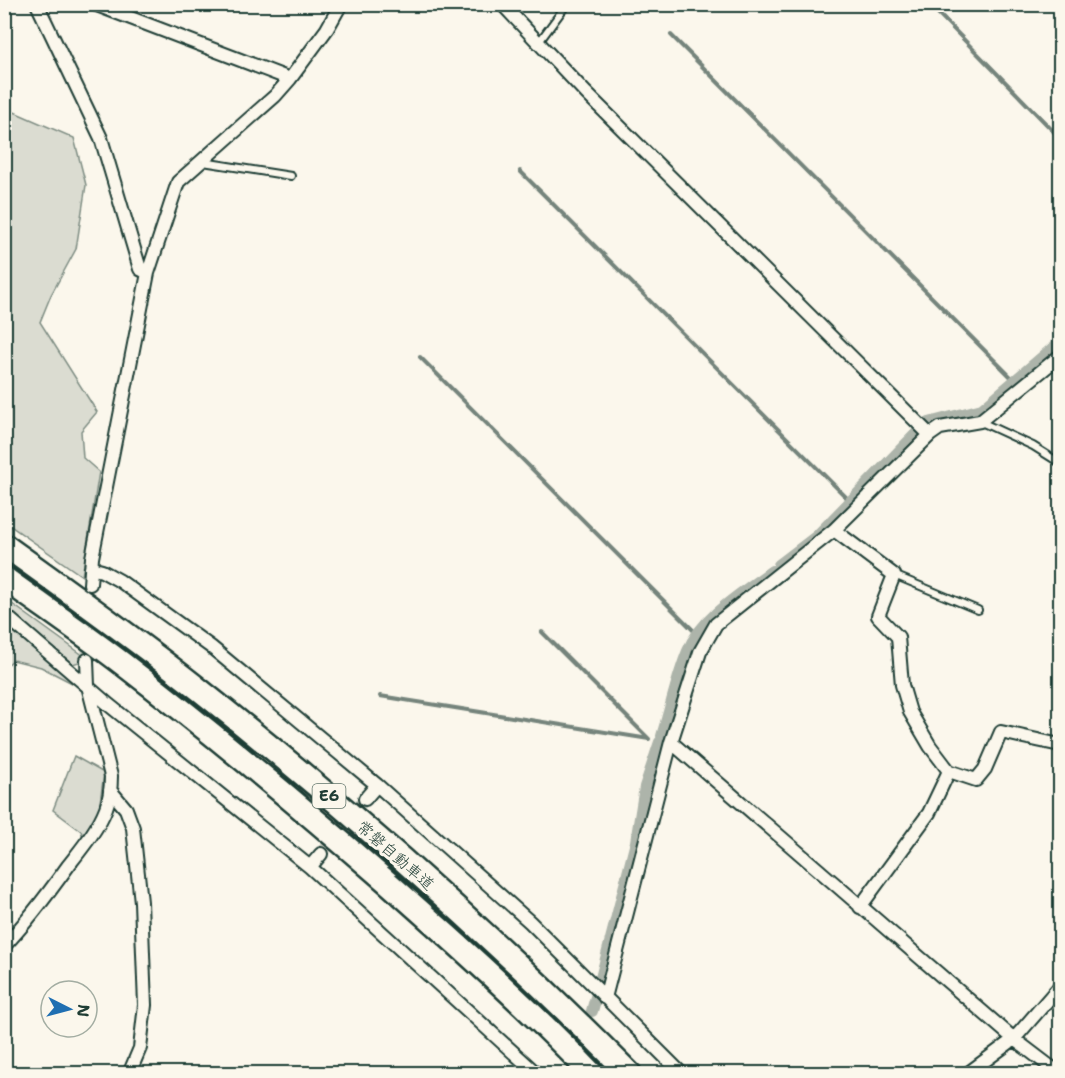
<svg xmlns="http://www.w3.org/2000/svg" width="1065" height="1078" font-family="'Shantell Sans','Klee One',sans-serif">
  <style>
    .green { fill: #dbdcd1; stroke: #7d8c82; stroke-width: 1.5 }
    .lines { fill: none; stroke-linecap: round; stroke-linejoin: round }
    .stream { stroke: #74847b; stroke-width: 4 }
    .canal { stroke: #adb4aa; stroke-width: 12 }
    .minor-tunnel { stroke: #cfd2c7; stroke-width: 12; stroke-dasharray: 12 6; stroke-linecap: butt }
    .service-casing { stroke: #1f3d34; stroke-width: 10 }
    .minor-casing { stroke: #1f3d34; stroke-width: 16 }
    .motorway-casing { stroke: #1f3d34; stroke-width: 27 }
    .service { stroke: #fbf7ec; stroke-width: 6 }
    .minor { stroke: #fbf7ec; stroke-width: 12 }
    .motorway { stroke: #fbf7ec; stroke-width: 22 }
    .labels { text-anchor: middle; stroke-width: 6; stroke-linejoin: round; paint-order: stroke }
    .shield { fill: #fbf7ec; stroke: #61756b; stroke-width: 1.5 }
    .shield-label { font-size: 15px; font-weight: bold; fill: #1f3d34 }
    .street-label { font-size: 16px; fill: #1f3d34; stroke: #fbf7ec }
  </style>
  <rect width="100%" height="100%" fill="#fbf7ec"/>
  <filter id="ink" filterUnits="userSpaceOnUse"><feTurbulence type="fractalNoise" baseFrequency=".0167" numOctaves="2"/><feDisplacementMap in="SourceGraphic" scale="12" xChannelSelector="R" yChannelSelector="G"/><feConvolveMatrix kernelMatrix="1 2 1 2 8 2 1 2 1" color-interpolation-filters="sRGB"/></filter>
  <g filter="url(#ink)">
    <path class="green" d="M5,108L74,138L86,185L76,249L51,295L40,322L97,412L81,431L83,458L99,472L82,576L5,522Z
      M4,598L84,656L82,661L73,664L5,609Z
      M4,622L29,641L74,684L41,667L13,660L5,667Z
      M74,756L104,773L99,810L83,837L81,831L53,810Z"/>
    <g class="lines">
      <path class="stream" d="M929,4L1060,138
        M671,35L1015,381
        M520,171L851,502
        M420,357L698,635
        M542,632L648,738
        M380,696L649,739"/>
      <path class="canal" d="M929,423L982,409L1060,342
        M779,565L817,536L917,433
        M662,736C671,708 677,677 688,651C702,617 744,592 772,571
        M600,982L636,842L645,787L660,742
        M592,1011L596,997"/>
      <path class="minor-tunnel" d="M87,660L90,584
        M321,854L365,799"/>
      <g class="service-casing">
        <path id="service" d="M539,42L567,4
          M203,162L291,176
          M981,422L1033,446L1060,463
          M894,575L978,610"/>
      </g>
      <g class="minor-casing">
        <path id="minor" d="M37,4L101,138L140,269L148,273
          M94,4L290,79
          M502,4L586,93L930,435
          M834,530L894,575L878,616L898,637L902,685L910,712L930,746L949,771L976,780L985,769L1001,732L1060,745
          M91,568L102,571L120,581L211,647L377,785L530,922L682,1074
          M90,584L92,558L148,273L178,182L275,96L290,79L327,29L341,4
          M4,614L109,705L310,867L537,1074
          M671,742L1014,1039L1060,1074
          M110,790L126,809L133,828L141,902L145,1005L140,1048L129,1074
          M365,799L377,785
          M310,867L321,854
          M860,907L929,813L949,771
          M4,946C28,921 48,894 68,866C82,848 98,829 106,808C110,798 111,787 111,776L88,686L87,660
          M605,998L671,742L700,652L716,624L834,530L930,435L940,428L980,421L1060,356
          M967,1074L1014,1039L1060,986"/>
      </g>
      <g class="motorway-casing">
        <path id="motorway" d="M4,545C71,593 137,640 201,691C351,810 495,938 630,1074
          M4,578C44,607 84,634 123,664C213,733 300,806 386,881C456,943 527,1006 592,1074"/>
      </g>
      <use href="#service" class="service"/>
      <use href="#minor" class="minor"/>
      <use href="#motorway" class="motorway"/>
    </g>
  </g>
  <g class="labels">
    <rect class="shield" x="312.5" y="784" width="33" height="24" rx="4.5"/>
    <g class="shield-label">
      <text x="329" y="801">E6</text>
    </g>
    <g class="street-label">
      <text transform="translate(396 855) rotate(41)" y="6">常磐自動車道</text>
    </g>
  </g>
  <rect width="1065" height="1078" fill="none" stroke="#fbf7ec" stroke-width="24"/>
  <rect x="12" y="12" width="1041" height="1054" fill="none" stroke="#1f3d34" stroke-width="2" filter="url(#ink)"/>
  <g transform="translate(69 1009) rotate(96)"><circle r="28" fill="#fbf7ec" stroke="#a3ada2" stroke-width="1.5"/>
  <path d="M0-4.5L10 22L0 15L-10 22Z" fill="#1f6fb2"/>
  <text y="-9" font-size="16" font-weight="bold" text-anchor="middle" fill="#1f3d34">N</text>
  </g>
</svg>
